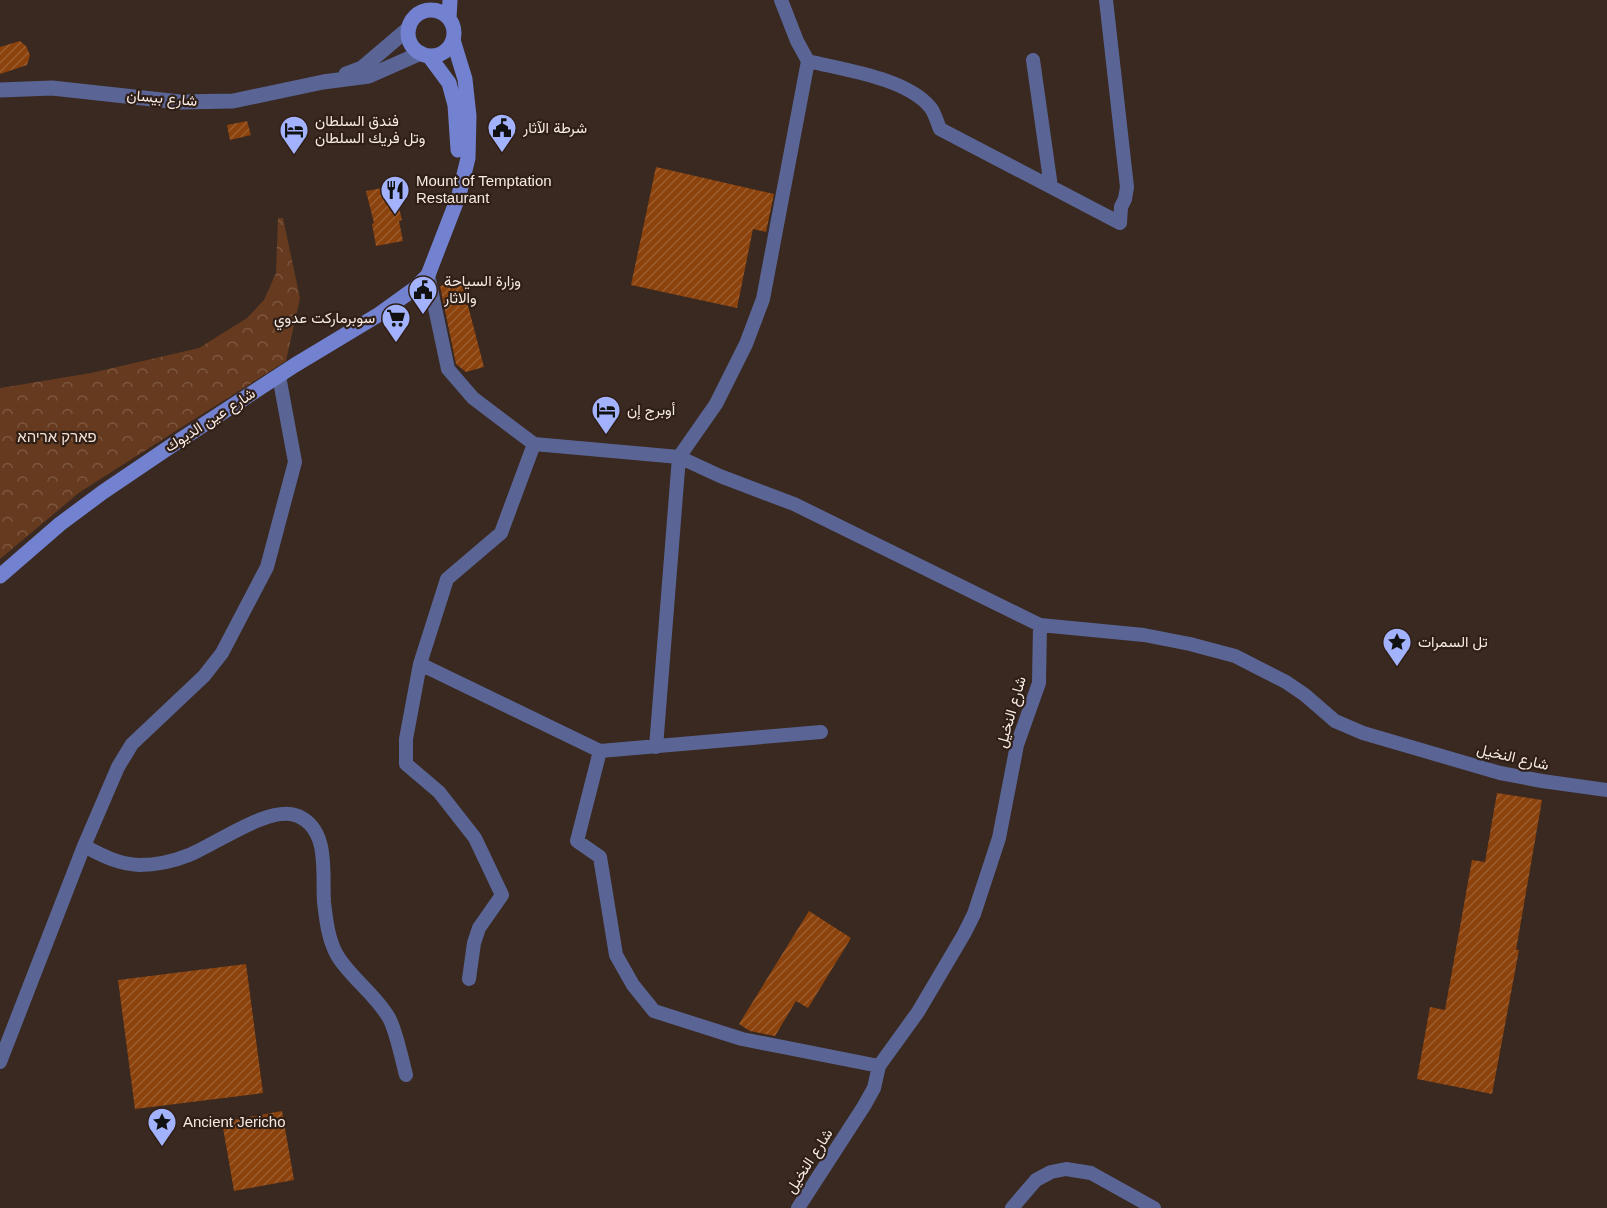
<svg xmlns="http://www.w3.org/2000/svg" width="1607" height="1208" font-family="Arial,Vazirmatn,Heebo,sans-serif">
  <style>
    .park { fill: url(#park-crowns) }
    .building { fill: url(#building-hatch) }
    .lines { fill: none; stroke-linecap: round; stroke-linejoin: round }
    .minor { stroke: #5a6596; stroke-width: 14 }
    .tertiary { stroke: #5a6596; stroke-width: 15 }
    .secondary { stroke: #7282d1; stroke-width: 15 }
    .labels { text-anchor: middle; stroke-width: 4.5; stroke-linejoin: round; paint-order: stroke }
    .street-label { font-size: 15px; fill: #f6eae4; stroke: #2f1f16 }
    .poi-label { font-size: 15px; fill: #f6eae4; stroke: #2f1f16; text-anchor: start }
    .park-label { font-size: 15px; fill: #f5e0d4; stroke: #2f1f16 }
  </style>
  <defs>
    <pattern id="park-crowns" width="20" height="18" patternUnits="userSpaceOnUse" patternTransform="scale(1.5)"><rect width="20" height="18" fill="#663a1f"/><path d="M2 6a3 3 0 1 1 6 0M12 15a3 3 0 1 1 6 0" fill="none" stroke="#7c573f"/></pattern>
    <pattern id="building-hatch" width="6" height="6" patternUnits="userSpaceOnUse" patternTransform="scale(1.5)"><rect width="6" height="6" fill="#8b420c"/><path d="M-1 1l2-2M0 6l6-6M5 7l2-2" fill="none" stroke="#9c5d2f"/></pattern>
  </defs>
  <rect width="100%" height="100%" fill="#392920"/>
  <path class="park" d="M278,218H283L300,298L286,361L80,492L0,559V388L91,373L199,348L247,318L264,300L276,273Z"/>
  <path class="building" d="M20,41L26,46L30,55L27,65L0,74V47Z
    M247,121L251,135L230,140L227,125Z
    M656,167L774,194L766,232L753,229L737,308L631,285Z
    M394,186L402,220L399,221L403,241L376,246L372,224L374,223L366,191Z
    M461,279L484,367L466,372L456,364L440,286Z
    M1497,793L1542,800L1516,950H1519L1492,1094L1417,1079L1430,1007L1445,1010L1472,860L1485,862Z
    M809,911L851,938L808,1008L796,1001L775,1036L750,1031L739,1024Z
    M246,964L263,1093L135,1109L118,980Z
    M282,1111L294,1180L234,1191L222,1122Z"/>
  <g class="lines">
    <path class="minor" d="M1033,60L1051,187
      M808,61C844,70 906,78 930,107C935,113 937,122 940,129L1120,223L1121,207L1125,199L1127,187L1106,0
      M428,275L448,369L473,398L534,444L679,457L720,476L794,504L1040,625
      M534,444L501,533L447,579L420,664L600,751
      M420,664L406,739V764L439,792L475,838L502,895L479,928L474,943L469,979
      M821,732L600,751L577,841L600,857L616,955L633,985L654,1011L742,1039L879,1066
      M656,747L679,457L716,404L746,344L763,299L808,61L797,41L781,0
      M84,846C103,856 118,864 140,865C155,865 174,861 189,855C215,845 270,804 298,816C330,830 322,873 324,902C326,919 328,939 337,955C349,976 376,995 389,1018C396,1030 402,1060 406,1075
      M0,1062L84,846L118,767L132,744L204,676L222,653L267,567L295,462L279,376
      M798,1208L864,1106L874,1088L879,1066L918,1012L964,934L974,914L999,838L1017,745L1039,683L1040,625L1144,635L1190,644L1235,656L1286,682L1305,695L1335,721L1363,733L1500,773L1542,781L1607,790
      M1012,1208L1036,1180L1051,1172L1066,1169L1091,1173L1154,1208"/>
    <path class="tertiary" d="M346,74L362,68L409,28
      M0,90L52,88L180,102L233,101L323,82L369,76L421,53"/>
    <path class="secondary" d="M408 33a23 23 0 1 1 46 0a23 23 0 1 1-46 0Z
      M449,18L450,0
      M429,56L449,83L455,105L458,150
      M0,576L60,524L103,492L171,446L295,365L378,315L414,289L428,275L459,195L468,158L469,116L465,79L453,40"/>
  </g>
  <defs>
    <g id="civic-pin" transform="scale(1.5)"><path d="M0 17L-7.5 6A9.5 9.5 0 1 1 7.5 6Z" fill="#a2b2fd" stroke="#2f1f16"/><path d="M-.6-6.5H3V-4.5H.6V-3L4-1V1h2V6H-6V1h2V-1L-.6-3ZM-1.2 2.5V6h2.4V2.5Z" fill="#111"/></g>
    <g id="hotel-pin" transform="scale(1.5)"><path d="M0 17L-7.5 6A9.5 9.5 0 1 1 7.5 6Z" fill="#a2b2fd" stroke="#2f1f16"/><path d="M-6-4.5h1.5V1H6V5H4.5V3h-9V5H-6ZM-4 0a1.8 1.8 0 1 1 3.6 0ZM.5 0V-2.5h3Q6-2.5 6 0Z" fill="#111"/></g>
    <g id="restaurant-pin" transform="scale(1.5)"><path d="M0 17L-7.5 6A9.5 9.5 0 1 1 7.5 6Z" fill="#a2b2fd" stroke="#2f1f16"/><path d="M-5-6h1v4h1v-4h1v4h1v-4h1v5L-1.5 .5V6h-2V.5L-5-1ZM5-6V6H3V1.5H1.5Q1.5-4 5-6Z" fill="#111"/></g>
    <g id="supermarket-pin" transform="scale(1.5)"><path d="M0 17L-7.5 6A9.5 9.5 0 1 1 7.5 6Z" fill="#a2b2fd" stroke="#2f1f16"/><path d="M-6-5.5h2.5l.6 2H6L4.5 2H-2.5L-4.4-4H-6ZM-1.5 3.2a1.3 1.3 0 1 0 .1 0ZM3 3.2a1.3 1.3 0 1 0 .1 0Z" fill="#111"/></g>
    <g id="sight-pin" transform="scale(1.5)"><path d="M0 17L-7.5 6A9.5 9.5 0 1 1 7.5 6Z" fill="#a2b2fd" stroke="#2f1f16"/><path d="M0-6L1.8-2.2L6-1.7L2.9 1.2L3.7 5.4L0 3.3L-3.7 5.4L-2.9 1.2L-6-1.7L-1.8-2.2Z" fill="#111"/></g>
  </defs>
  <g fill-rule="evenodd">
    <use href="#civic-pin" x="502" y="128"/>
    <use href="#hotel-pin" x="294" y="130"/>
    <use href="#restaurant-pin" x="395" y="190"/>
    <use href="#civic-pin" x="423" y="290"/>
    <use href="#supermarket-pin" x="396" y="318"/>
    <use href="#hotel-pin" x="606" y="410"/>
    <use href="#sight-pin" x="1397" y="642"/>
    <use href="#sight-pin" x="162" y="1122"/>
  </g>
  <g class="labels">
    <g class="street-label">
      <text transform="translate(162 98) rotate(5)" y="5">شارع بيسان</text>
      <text transform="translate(210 420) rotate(-33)" y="5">شارع عين الديوك</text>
      <text transform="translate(1011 712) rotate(-74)" y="5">شارع النخيل</text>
      <text transform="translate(1513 757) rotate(13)" y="5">شارع النخيل</text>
      <text transform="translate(809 1161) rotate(-57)" y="5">شارع النخيل</text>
    </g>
    <g class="poi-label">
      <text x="315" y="126">فندق السلطان<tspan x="315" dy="17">وتل فريك السلطان</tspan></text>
      <text x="523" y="133">شرطة الآثار</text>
      <text x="416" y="186">Mount of Temptation<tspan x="416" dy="17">Restaurant</tspan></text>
      <text x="444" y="286">وزارة السياحة<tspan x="444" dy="17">والاثار</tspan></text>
      <text x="375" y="323" text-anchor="end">سوبرماركت عدوي</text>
      <text x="627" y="415">أوبرج إن</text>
      <text x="1418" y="647">تل السمرات</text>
      <text x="183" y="1127">Ancient Jericho</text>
    </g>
    <g class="park-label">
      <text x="57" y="442">פארק אריהא</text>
    </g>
  </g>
</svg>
